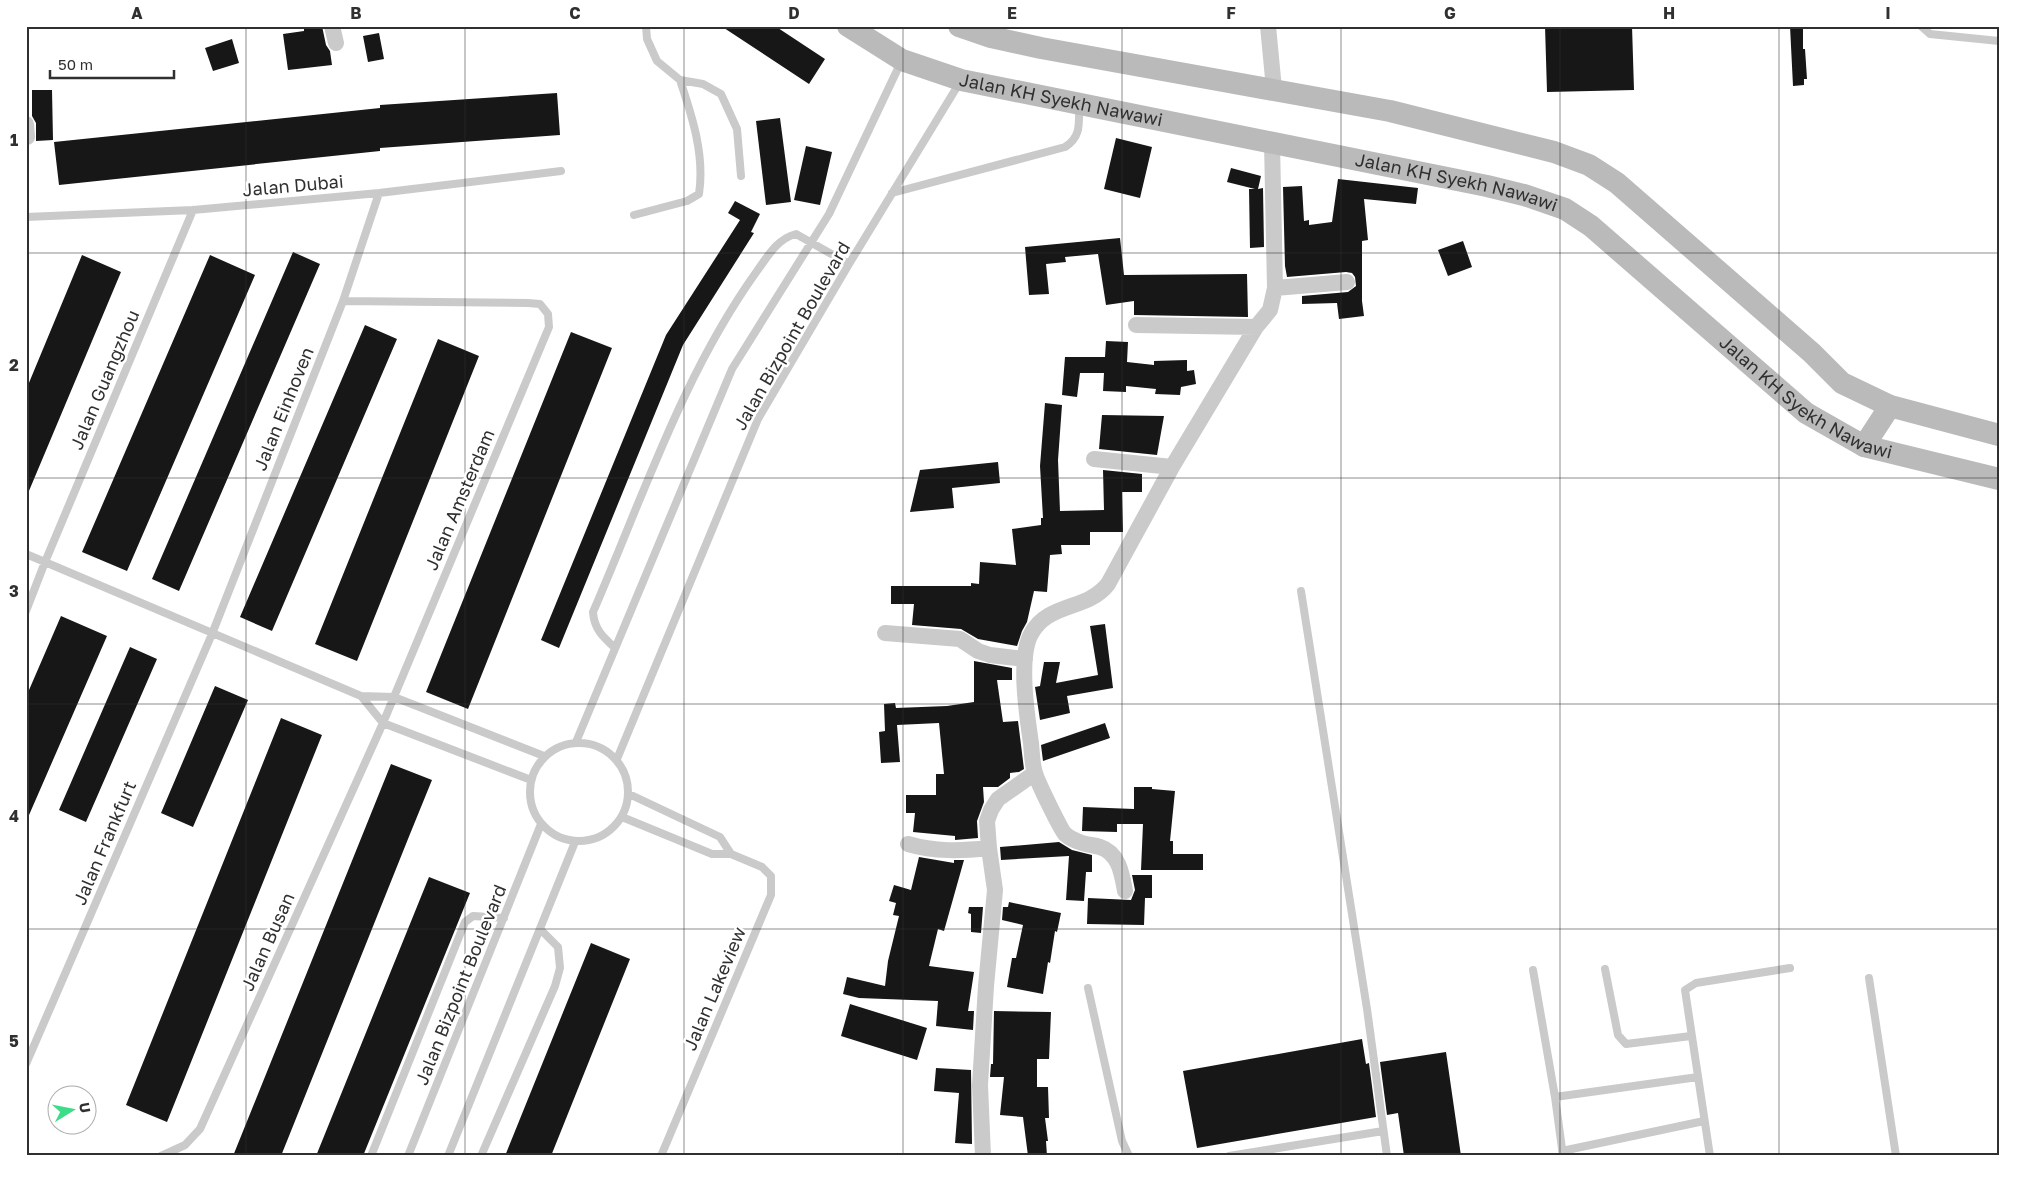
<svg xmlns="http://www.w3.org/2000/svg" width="2025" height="1182" font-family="'Golos Text',sans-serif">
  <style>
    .building { fill: #171717 }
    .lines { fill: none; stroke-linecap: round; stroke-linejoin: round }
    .service { stroke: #cacaca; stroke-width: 8 }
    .minor { stroke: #cacaca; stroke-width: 16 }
    .secondary { stroke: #bababa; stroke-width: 22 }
    .grid { fill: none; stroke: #303030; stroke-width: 1; stroke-opacity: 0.55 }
    .labels { text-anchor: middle; stroke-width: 5; stroke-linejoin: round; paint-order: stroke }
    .street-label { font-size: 18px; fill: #303030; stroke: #fff }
    .neatline { fill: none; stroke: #303030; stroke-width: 2 }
    .grid-label { font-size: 16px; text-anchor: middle; font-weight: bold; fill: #303030 }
  </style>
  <rect width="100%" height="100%" fill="#fff"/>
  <path class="building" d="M304,26H322L326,45L330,51L332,65L288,70L283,34L304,31Z
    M721,26H775L825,59L809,84Z
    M1545,26H1632L1634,90L1547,92Z
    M1790,26H1803V49H1805L1807,79H1804V85L1793,86Z
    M379,33L384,59L368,62L363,36Z
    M232,39L239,63L213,71L205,48Z
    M32,90H52L53,140L36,141V123L32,116Z
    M557,93L560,135L380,148V151L59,185L54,142L380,108V105Z
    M780,118L791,202L766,205L756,121Z
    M1116,138L1152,147L1140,198L1104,189Z
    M806,146L832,152L820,205L794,200Z
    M1231,168L1261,176L1258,189L1263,188L1264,247L1250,248L1249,189H1255L1227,182Z
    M1338,179L1418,188L1416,204L1364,199L1368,240L1362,241V301L1364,316L1339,319L1337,303L1302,304V296L1348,292L1356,286L1355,277L1352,273L1346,272L1287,277L1285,266L1283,187L1302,186L1304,221L1309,220V225L1332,222Z
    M735,201L760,214L751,232L754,233L683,345L559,648L541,640L666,335L740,220L728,213Z
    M1120,238L1124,275L1247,274L1248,317L1134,315V301L1106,305L1098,254L1065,257L1066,262L1046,264L1049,294L1029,295L1025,247Z
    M1463,241L1472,267L1448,276L1438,250Z
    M293,252L320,264L179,591L152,579Z
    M82,255L121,272L26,498V390Z
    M210,255L255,275L127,571L82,552Z
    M365,325L397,339L272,631L240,617Z
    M571,332L612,348L468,709L426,692Z
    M438,339L479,356L357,661L315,644Z
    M1106,341L1128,342L1127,362L1154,365V361L1187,360V371L1194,370L1196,384L1181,387L1180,395L1155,394L1156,389L1126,386V392L1103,391L1104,373H1080L1077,397L1062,395L1065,357H1105Z
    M1045,403L1062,405L1058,460L1060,511L1104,510L1103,470L1142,474V492H1122L1123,532H1090V545H1061L1062,554L1050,555L1047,592L1034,591L1027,622L1022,631L1017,646L978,639L961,629L912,625L914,604H891V586H971V583L979,584L980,562L1016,565L1012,529L1041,525V518H1043L1040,466Z
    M1102,415L1164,416L1157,455L1099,449Z
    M998,462L1000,483L952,488L954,508L910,512L920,470Z
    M61,616L107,636L26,822V697Z
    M1105,624L1113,688L1067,696L1070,713L1040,720L1035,687L1040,686L1044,662H1060L1056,683L1098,675L1090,626Z
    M130,647L157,659L86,822L59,810Z
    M974,661L1012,668V680H997L1003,722L1018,721L1024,769L1019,772L1010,773V778L998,787H983L984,802L977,821L978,838L955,840V836L913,832L915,813H906V795H936V774H944L939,723L897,725L900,762L881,763L879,732L885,731L884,704L895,703L896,708L947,706L974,702Z
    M215,686L248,700L193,827L161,813Z
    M281,718L322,735L167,1122L126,1105Z
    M1105,723L1110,738L1043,761L1041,745Z
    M391,764L432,780L410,834L281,1156H233Z
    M1134,787H1152V789L1175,791L1170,841H1173V854H1203V870H1141L1143,824H1117V832L1082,831L1083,807L1134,809Z
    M1059,842L1072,850L1092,855V872H1086L1084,901L1066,900L1069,856L1001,860L1000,847Z
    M919,857L954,863V860H964L944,931L938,929L929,966L974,972L968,1011H974L973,1030L936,1026L938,1001L859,998L843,994L847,977L885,986L888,961L899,916L893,915L896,903L889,901L894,885L911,890Z
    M1132,875H1152V898H1145L1144,925L1087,924L1088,898L1131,900L1135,890Z
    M429,877L470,893L363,1156H316Z
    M1009,902L1061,913L1057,932L1055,931L1050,963L1048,962L1043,994L1007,987L1012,958H1016L1023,925L1002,920L1003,907H1008Z
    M969,907H983L981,933L971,932V914L968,913Z
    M591,943L630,959L551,1156H505Z
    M850,1004L927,1028L917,1060L841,1036Z
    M994,1011L1051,1012L1049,1059H1037V1087H1048L1049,1118H1045L1048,1141H1046L1047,1156H1028L1023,1117L1000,1115L1004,1077H990L991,1064H993Z
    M1362,1039L1366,1064L1369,1063L1376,1117L1197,1148L1183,1071Z
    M1446,1052L1461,1156H1404L1398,1113L1387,1115L1380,1062Z
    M936,1068L971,1070L972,1144L955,1143L959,1093L934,1091Z"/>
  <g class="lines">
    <path class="service" d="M646,26L647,39L657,61L680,80L703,84L721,94L737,129L741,176
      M1921,26L1930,34L1999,41
      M892,193L1065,147C1081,137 1079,124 1079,107
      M634,215L687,201L699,194C705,155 692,116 680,80
      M26,217L193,210L379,193L561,171
      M26,554L361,696L394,697L544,756
      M1301,591L1367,1009L1387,1156
      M26,611L45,562L193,210
      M615,648C603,637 594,629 593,612C643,497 683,374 757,271C768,256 777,239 796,234L849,264
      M361,696L383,723L531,780
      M576,742L732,369L829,214L901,62
      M530 792a49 49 0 1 1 98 0a49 49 0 1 1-98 0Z
      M617,759L758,419L849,264L960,82
      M629,794L720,837L731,854
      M622,817L712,854H731L762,867L771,876V895L661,1156
      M1605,969L1618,1035L1626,1044L1691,1036
      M1533,970L1555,1097L1563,1156
      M1869,978L1896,1156
      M1088,988L1122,1141L1129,1156
      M26,1064L212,634L343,301L379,193
      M1555,1097L1698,1077
      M1562,1151L1704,1121
      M161,1156L185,1145L200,1129L383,723L549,327L548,314L540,304L528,303L343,301
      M371,1156L465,922L473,916L504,918
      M408,1156L541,824
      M448,1156L575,842
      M481,1156L555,986L560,968L558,947L541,930
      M1229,1156L1383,1131
      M1710,1156L1685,990L1696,983L1790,968"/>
    <path class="minor" d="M332,26L336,43
      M1268,26L1274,89
      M26,124L27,137
      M1275,288L1347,282
      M1136,325L1256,327
      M1094,459L1172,467
      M885,633L960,639L978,651L990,655L1025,659
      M908,844C935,852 961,851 989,848
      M1125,891C1122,874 1119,853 1100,847C1094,845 1088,845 1082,843C1076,841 1070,839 1065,834C1061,830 1037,781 1035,773C1032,764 1032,753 1031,743C1027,716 1018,658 1031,634C1048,602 1087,611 1108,584L1172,467L1256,327L1270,310L1275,288L1272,143
      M983,1156L980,1085L986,986L995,890L989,848L987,821L991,810L998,799L1035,773"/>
    <g class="secondary">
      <path id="s1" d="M848,26L902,60L961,80L1487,186L1524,195L1565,209L1591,226L1806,413L1864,446L1999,479"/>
      <path d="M959,26L991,37L1041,48L1390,111L1554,152L1589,165L1617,183L1812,353L1842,383L1890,406L1999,435"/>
      <path d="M1864,446L1890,406"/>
    </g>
  </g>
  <path class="grid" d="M246,26V1156M465,26V1156M684,26V1156M903,26V1156M1122,26V1156M1341,26V1156M1560,26V1156M1779,26V1156M26,253H1999M26,478H1999M26,704H1999M26,929H1999"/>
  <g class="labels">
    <g class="street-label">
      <text dy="6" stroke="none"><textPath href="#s1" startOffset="228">Jalan KH Syekh Nawawi</textPath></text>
      <text dy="6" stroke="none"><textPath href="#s1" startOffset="632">Jalan KH Syekh Nawawi</textPath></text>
      <text transform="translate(293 186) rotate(-5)" y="6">Jalan Dubai</text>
      <text transform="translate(792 336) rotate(-60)" y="6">Jalan Bizpoint Boulevard</text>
      <text transform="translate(105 380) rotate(-67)" y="6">Jalan Guangzhou</text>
      <text dy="6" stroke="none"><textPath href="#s1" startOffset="1052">Jalan KH Syekh Nawawi</textPath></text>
      <text transform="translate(284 409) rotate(-68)" y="6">Jalan Einhoven</text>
      <text transform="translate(460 500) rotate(-67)" y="6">Jalan Amsterdam</text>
      <text transform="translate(105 843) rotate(-67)" y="6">Jalan Frankfurt</text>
      <text transform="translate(268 942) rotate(-66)" y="6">Jalan Busan</text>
      <text transform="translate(461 985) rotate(-68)" y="6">Jalan Bizpoint Boulevard</text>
      <text transform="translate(715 989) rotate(-67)" y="6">Jalan Lakeview</text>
    </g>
  </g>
  <rect width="2025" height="1182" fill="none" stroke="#ffffff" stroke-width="55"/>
  <g transform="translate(72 1110) rotate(80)"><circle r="24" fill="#ffffff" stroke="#acacac"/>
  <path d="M0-4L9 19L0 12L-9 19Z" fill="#3ddc88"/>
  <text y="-8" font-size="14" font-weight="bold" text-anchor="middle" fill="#303030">U</text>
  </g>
  <path d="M50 70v8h124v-8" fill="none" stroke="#303030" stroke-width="2.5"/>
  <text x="58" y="70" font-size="15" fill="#303030" stroke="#ffffff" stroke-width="4" paint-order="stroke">50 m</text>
  <rect x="28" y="28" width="1970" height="1126" class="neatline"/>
  <g class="grid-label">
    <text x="137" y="19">A</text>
    <text x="356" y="19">B</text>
    <text x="575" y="19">C</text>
    <text x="794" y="19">D</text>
    <text x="1012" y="19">E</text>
    <text x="1231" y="19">F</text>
    <text x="1450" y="19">G</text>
    <text x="1669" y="19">H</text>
    <text x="1888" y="19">I</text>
    <text x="14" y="146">1</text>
    <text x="14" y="371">2</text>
    <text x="14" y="597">3</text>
    <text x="14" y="822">4</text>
    <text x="14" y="1047">5</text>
  </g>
</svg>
